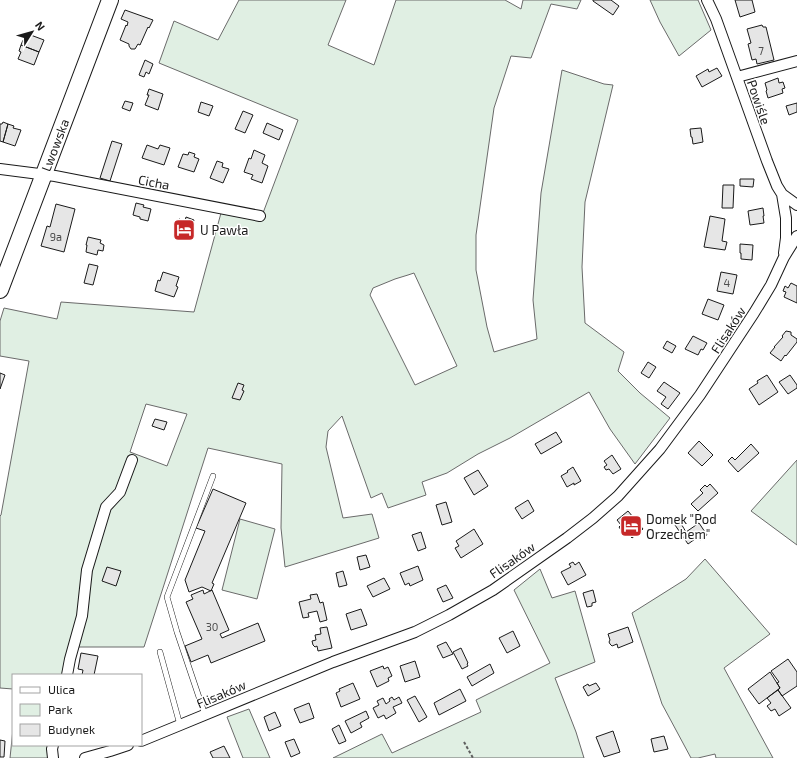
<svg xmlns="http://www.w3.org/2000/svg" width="797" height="758" font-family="'Exo 2',sans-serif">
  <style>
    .green { fill: #e0efe3; stroke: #6a6a6a; fill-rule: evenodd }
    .building { fill: #e6e6e6; stroke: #1a1a1a }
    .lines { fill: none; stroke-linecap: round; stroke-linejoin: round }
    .service-casing { stroke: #1a1a1a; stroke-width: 6 }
    .minor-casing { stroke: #1a1a1a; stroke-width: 12 }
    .primary-casing { stroke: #1a1a1a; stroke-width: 18 }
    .path { stroke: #5f5f5f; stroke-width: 2; stroke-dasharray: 3 2; stroke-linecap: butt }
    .service { stroke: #fff; stroke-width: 5 }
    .minor { stroke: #fff; stroke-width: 10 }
    .primary { stroke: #fff; stroke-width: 16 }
    .labels { text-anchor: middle; stroke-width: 3; stroke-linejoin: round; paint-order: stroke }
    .number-label { font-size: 11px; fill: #4d4d4d }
    .street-label { font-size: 13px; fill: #1a1a1a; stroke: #fff }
    .poi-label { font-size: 13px; fill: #1a1a1a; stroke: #fff; text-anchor: start }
  </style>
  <rect width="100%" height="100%" fill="#fff"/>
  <path class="green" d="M239,0H346L328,45L374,65L396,0H505L521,9L523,0H581L577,9L551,4L531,58L511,56L494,108L476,235V270L487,327L494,352L537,339L533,300L541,193L562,70L604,84L613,85L585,202L582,267L585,323L624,352L618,371L640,393L670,418L635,464L610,429L589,392L510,438L478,454L447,473L422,482L426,495L388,508L382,493L371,498L342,416L328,431L326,447L343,518L372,514L379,538L285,567L281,528L282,464L208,448L144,647H78L64,675H13V689L0,688V516L1,515L29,361L0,356V321L4,308L57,319L61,302L194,312L221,213L255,220L263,213L298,120L159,63L174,21L218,40ZM414,273L457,366L415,385L370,295L373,288L395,279L408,275ZM146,404L187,414L167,466L130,452Z
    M650,0H698L711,30L679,56L660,22Z
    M797,460V545L751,511Z
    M240,519L275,529L257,599L222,590Z
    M705,559L770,634L724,668L773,758H716L715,754L698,758H691L662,704L632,613L686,579Z
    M540,569L552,598L575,591L595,662L555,678L576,732L584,758H333L382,734L392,753L481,712L476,700L550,663L514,590Z
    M249,709L270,758H243L227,717Z
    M13,729V745H51L50,758H10Z"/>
  <path class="building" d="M593,0H611L619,6L613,15L593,1Z
    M735,0H752L755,12L740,17Z
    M125,10L153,20L149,28L148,27L140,45L138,44L135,49H131L129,46V44L120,40L126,25L127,26L128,22L121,19Z
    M762,25L763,27H766L774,60L757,64L756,59L752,60L748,44L751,43L747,29Z
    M28,34L44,40L39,52L21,45L23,40L25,41Z
    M21,45L39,52L34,65L18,59L21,52L19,51Z
    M145,60L153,64L149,74L146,72L144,77L139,75Z
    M717,68L722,76L702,87L696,76L708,69L709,72Z
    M778,78L779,83L783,82L785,88L782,89L783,93L768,98L766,91L767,90L765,83Z
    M149,89L163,94L158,110L145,105L149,95H147Z
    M125,101L133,103L130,111L122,108Z
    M201,102L213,106L209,116L198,112Z
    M797,103V112L789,115L786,106Z
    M243,111L253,115L245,133L235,129Z
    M3,122L8,124L3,142L0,141V124H2Z
    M267,123L283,130L279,140L263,133Z
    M8,124L14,126L13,128L21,130L15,146L3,142Z
    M701,128L703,142L693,144L692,137H691L690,129Z
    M112,141L122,144L110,181L100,178Z
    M147,145L158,149L160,145L170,148L164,165L142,158Z
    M254,150L265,155L262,163L268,166L262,183L251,179L253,175L244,172L249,158L251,159Z
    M189,152L195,154L194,157L199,159L194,172L178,167L183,154L188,155Z
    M217,161L223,163L222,167L229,169L223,183L210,178Z
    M740,179H754L753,187L740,186Z
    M723,185H734L733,208H722Z
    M136,203L144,205L143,207L151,209L148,221L140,219V217L133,215Z
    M56,204L75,209L64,252L41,246L47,226L50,227Z
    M763,208L764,216H763L764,223L750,225L748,211Z
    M710,216L725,219L722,241L727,242L725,250L704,247Z
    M186,217L194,220L188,239L174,235L179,219L185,221Z
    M88,237L101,240L100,243L104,245L103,251L98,250L97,255L86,252L87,245H86Z
    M740,244L753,245L752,260L741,259V253H740Z
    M89,264L98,266L93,285L84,283Z
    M163,272L179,277L176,286L178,287L174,297L155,291L158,280L160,281Z
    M721,272L737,275L733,294L717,291Z
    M791,283L797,286V303L784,297L786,292L783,291L785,286L788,288Z
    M708,299L724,305L718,320L702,314Z
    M786,331L791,332V335L797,339V342L786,356L785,355L781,361L770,353L775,347H774L783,337L782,336Z
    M693,336L707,343L703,350L701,349L698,355L685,349Z
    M667,341L676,346L672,353L663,348Z
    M648,362L656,367L649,378L641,373Z
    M0,373L5,375L0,389Z
    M767,375L778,392L759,405L749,389L758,383L757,381Z
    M790,375L797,385V388L788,394L779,382Z
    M664,382L680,393L668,409L661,404L666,397L657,391Z
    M238,383L244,385L242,390L244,391L240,400L232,398Z
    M155,419L167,422L164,430L152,426Z
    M556,432L562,442L541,454L535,444Z
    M699,441L713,455L702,466L688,453Z
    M751,444L759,453L738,472L728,461L732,457L735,460Z
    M612,455L621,469L613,474L609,469L606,470L604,467L607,465L604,461Z
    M573,467L581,481L574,485V483L567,487L561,476L568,472L567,471Z
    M478,470L488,486L474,495L464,478Z
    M710,484L718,493L698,511L691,504L703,493L700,490L705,485L707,487Z
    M213,489L246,503L212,583L214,584L211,591L202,587L189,592L185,580L205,531L196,528Z
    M528,500L534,511L522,519L515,508Z
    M446,502L452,522L442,525L436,505Z
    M628,511L643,529L632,538L626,531L623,533L619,527L621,525L617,520Z
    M680,522L686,532L699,523L707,535L700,540L698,537L688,544L675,525Z
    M474,529L483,544L461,558L455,548L459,546L456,541Z
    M421,532L426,548L418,551L412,535Z
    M366,555L370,567L360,570L357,557Z
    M573,562L575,565L579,562L586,575L568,585L561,572L571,567L569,564Z
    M418,566L423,580L410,586L409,583L405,585L400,573Z
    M107,567L121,571L116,586L102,581Z
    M343,571L347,585L339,587L336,573Z
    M384,578L390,589L373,597L367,586Z
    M446,585L453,598L443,602L437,589Z
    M203,590L204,594L212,590L229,630L220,634L222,638L258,623L265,641L211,663L208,655L191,662L185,646L202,639L186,602L193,599L191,595Z
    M593,590L596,602L592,603V606L587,607L583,593Z
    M317,594L320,603L323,602L327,620L320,622L317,611L308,613L309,617L303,618L299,602L311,599L310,595Z
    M361,609L367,625L351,630L346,614Z
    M327,627L332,648L318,651L317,646L315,647L313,645L312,641L316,640L315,635L321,634L320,628Z
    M628,627L633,642L618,648L617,644L612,646L610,644L609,642L610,640L608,634Z
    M513,631L520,646L507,653L499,638Z
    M446,642L453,654L443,658L437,646Z
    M461,648L468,663L467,664L468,666L462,669L453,652Z
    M81,653L98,656L94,675H82L83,670L78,669Z
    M788,659L797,672V686L782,696L778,690L780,688L777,683L779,682L771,671Z
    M415,661L420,677L405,682L400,666Z
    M490,664L494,673L472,686L467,677Z
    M383,666L384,669L388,667L392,676L388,678L389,681L377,687L370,671Z
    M770,672L780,688L759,704L748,689Z
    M353,683L360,699L341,707L336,693L340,691L339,689Z
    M596,683L600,689L588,696L583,687L588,684L589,686Z
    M460,689L466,701L439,715L434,703Z
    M778,690L791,708L779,716L775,709L771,711L767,706L771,703L767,698Z
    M415,696L427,717L419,722L407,700Z
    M392,697L394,700L399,697L402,703L393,707L396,713L386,719L384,715L378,718L373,708L379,705L377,701L383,698L386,704L390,701L389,699Z
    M309,703L314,718L300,723L294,709Z
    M366,711L369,718L360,723L362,727L351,733L345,721Z
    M275,712L281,726L269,731L264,717Z
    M339,725L346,741L339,744L332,729Z
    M613,731L620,752L604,757L596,737Z
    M664,736L668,749L654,752L651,739Z
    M294,739L300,753L291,757L285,742Z
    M0,740L5,741L4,757H0Z
    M224,746L230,758H213L210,752Z"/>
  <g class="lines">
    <g class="service-casing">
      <path id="service" d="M160,652L180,725
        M205,715L177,632L167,597L213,476"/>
    </g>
    <g class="minor-casing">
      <path id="minor" d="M707,0L716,19L767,161L777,186L782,194L797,205
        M737,77L797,61
        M0,169L55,176L260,216
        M782,194L786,218V238L784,253
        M67,675L70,659L82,616L87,570L106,507L120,492L132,460
        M141,741L180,725L333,662L415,632L449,615L493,590L567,538L593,518L618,496L660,449L700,395L754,313L771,285L784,257L797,236
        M53,758L52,749L53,745
        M85,758L110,751L128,745"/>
    </g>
    <g class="primary-casing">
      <path id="primary" d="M0,290L110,0"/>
    </g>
    <path class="path" d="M464,742L473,758"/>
    <use href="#service" class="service"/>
    <use href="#minor" class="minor"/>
    <use href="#primary" class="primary"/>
  </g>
  <defs>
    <g id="hotel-square" transform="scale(1.15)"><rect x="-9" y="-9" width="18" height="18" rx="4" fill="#c62828" stroke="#fff"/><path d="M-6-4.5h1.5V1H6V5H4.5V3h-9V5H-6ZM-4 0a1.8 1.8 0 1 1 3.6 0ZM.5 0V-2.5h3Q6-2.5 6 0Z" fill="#fff"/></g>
  </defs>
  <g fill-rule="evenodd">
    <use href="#hotel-square" x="184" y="230"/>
    <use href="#hotel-square" x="631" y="526"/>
  </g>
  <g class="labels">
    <g class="number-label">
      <text x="761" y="55">7</text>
      <text x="56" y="241">9a</text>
      <text x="727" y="287">4</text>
      <text x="212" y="631">30</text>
    </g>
    <g class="street-label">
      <text transform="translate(759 102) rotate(71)" y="5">Powiśle</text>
      <text transform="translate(55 145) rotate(-69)" y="5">Lwowska</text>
      <text transform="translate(154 182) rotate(11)" y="5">Cicha</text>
      <text transform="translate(728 330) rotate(-57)" y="5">Flisaków</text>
      <text transform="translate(512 560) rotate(-35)" y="5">Flisaków</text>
      <text transform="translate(221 694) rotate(-23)" y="5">Flisaków</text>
    </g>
    <g class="poi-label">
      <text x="200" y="235">U Pawła</text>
      <text x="646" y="524">Domek "Pod<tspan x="646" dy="15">Orzechem"</tspan></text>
    </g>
  </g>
  <rect x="12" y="674" width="130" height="72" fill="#ffffff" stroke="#a3a3a3"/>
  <rect x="20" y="687" width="20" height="6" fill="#ffffff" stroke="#a3a3a3"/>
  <text x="48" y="694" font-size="12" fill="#1a1a1a">Ulica</text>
  <rect x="20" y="704" width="20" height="12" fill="#e0efe3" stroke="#a3a3a3"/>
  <text x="48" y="714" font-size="12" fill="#1a1a1a">Park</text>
  <rect x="20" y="724" width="20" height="12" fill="#e6e6e6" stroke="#a3a3a3"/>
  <text x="48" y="734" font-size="12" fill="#1a1a1a">Budynek</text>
  <g transform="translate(32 32) rotate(53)" stroke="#ffffff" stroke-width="3" paint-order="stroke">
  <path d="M0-3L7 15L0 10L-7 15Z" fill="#1a1a1a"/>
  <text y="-6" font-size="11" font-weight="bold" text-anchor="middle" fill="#1a1a1a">N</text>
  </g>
</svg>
